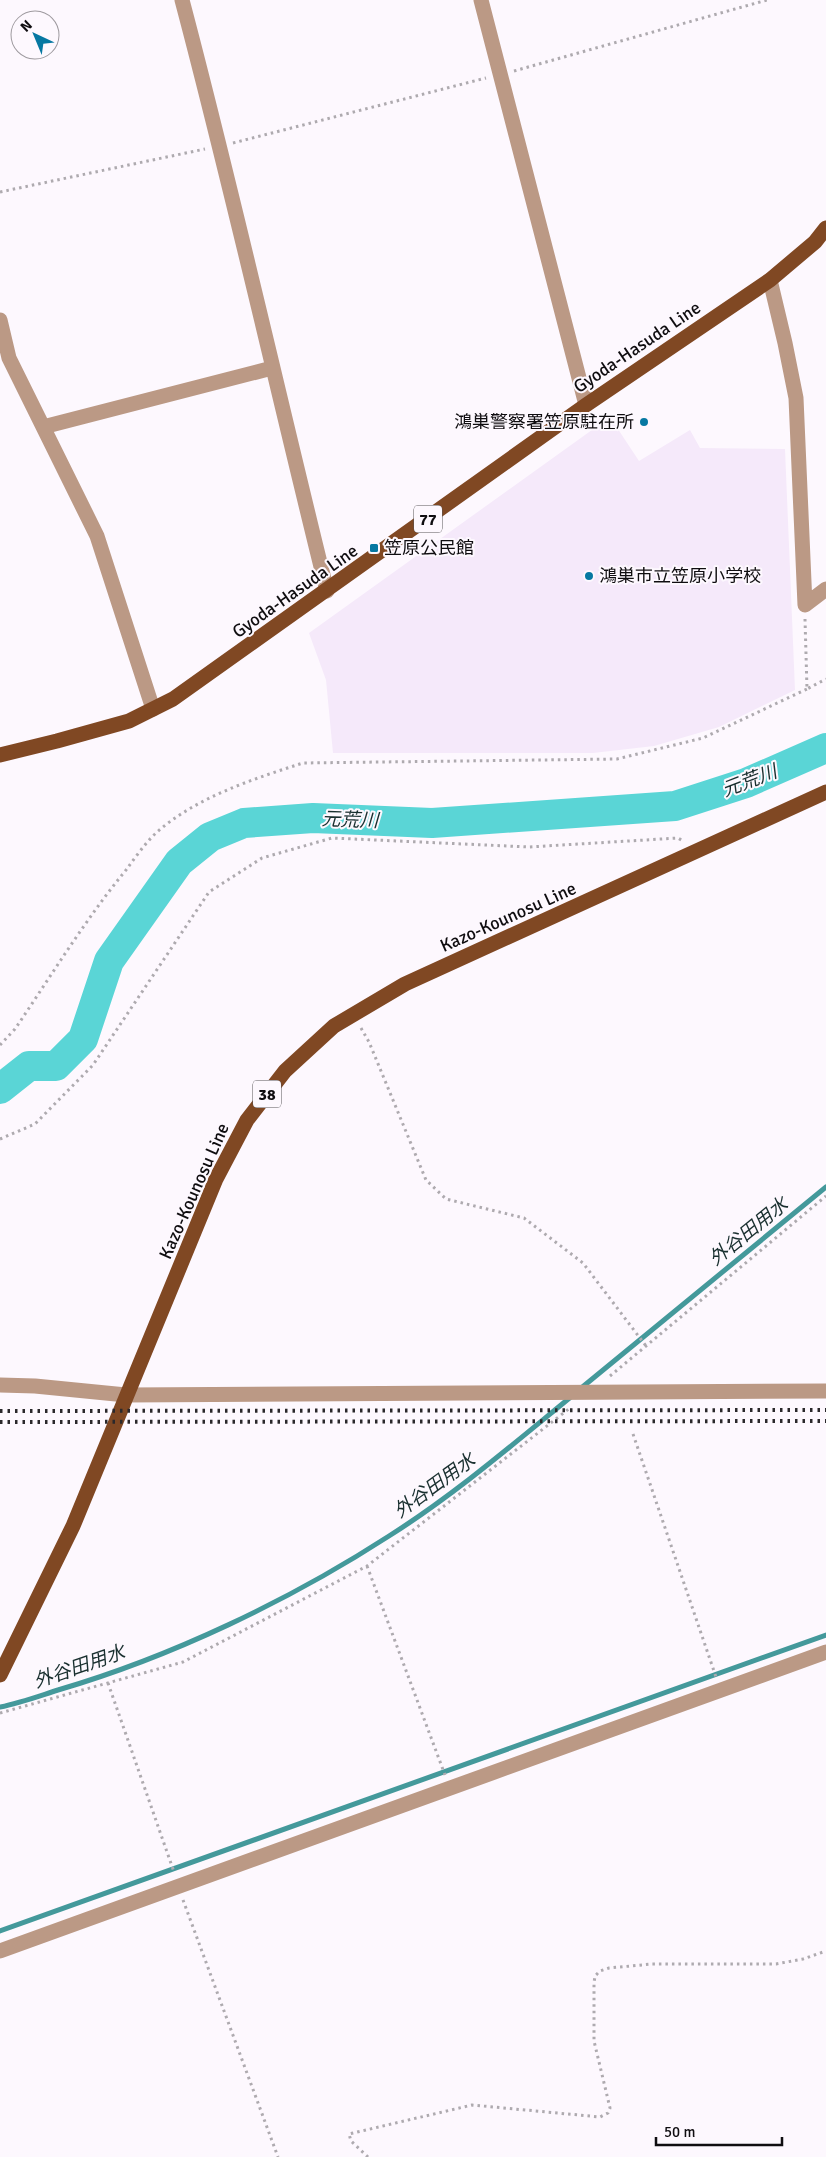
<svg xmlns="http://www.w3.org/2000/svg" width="826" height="2157" font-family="Signika,'Noto Sans JP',sans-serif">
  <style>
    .built { fill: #f5e9fa }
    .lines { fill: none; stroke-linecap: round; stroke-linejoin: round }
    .stream { stroke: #44999b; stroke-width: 5 }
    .river { stroke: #5ad5d6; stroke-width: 30 }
    .path { stroke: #aeaaaf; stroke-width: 3; stroke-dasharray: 2.5 4; stroke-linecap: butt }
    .minor { stroke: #bb9985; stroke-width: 15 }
    .major { stroke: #804823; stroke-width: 15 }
    .rail { stroke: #2a282b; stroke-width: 4; stroke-dasharray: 2.5 5; stroke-linecap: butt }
    .poi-dot { fill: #0678a2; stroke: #fdf8fe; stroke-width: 2 }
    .labels { text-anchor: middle; stroke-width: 4; stroke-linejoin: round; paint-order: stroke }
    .shield { fill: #fdf8fe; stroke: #565457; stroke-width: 1 }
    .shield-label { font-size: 16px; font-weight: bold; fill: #0f0d10 }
    .street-label { font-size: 18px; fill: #0f0d10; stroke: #fdf8fe }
    .poi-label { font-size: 18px; fill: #0f0d10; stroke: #fdf8fe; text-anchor: start }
    .water-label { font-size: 19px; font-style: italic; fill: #192f2f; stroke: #fdf8fe }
  </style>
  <rect width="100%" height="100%" fill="#fdf8fe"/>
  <path class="built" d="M610,417L639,461L690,430L700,448L785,449L795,690L719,727L654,746L593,753H333L326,680L309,633Z"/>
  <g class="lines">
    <path class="stream" d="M580,1389L826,1187
      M0,1707C20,1703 39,1696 58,1690C171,1657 290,1600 389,1536C454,1495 512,1445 572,1396
      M0,1931L826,1635"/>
    <path class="river" d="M0,1089L29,1066H56L83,1039L109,961L179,862L210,837L244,823L313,818L432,823L675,806L746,783L826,748"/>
    <path class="path" d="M514,71L767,0
      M233,143L486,78
      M0,192L205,149
      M805,619L807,689L826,679
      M361,1028L369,1042L426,1180L446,1199L524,1218L583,1263L646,1346
      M0,1045L15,1029C51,976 85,920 126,870C135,858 145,843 157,832C197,797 253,779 303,763L617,759L703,738L807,689
      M0,1139L35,1124L93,1065L209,892L262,858L332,838L529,847L678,838L683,841
      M610,1376L826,1196
      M633,1434L716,1677
      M367,1566L445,1775
      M108,1683L174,1872
      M0,1713L183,1662L367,1566L570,1408
      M183,1900L278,2157
      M368,2157L351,2141L349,2134L472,2105L600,2117L608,2113L610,2108L594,2041V1983L595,1976L600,1971L609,1968L652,1964H776L803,1959L826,1951"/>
    <path class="minor" d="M182,0C234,196 278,394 327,591
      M481,0L586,405
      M770,280L785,343L796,398L805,605L826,589
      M0,320L9,358L97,536L153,709
      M43,427L272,368
      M0,1385L35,1386L126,1395L826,1391
      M0,1951L826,1652"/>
    <path class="major" d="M0,755L57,741L129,721L173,699L586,405L770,280L815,242L826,228
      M0,1675L73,1526L216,1179L247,1120L285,1071L334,1026L405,984L826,792"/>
    <path class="rail" d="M0,1411L826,1410
      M0,1422L826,1421"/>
  </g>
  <g class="poi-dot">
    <circle cx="644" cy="422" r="5"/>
    <rect x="369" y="543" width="10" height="10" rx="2.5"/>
    <circle cx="589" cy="576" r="5"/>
  </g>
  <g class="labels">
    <g class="shield">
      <rect x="414" y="505.5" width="28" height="27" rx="4"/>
      <rect x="253" y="1080.5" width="28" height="27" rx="4"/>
    </g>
    <g class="shield-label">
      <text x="428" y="525">77</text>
      <text x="267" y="1100">38</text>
    </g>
    <g class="street-label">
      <text transform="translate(637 347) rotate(-34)" y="6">Gyoda-Hasuda Line</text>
      <text transform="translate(295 591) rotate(-35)" y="6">Gyoda-Hasuda Line</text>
      <text transform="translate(508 917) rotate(-24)" y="6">Kazo-Kounosu Line</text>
      <text transform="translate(194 1191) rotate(-66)" y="6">Kazo-Kounosu Line</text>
    </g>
    <g class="poi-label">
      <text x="634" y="428" text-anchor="end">鴻巣警察署笠原駐在所</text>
      <text x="384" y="554">笠原公民館</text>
      <text x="599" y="582">鴻巣市立笠原小学校</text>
    </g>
    <g class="water-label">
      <text transform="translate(749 780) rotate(-21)" y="7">元荒川</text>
      <text transform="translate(350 819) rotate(2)" y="7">元荒川</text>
      <text transform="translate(748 1231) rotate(-39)" y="7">外谷田用水</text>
      <text transform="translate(434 1485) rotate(-36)" y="7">外谷田用水</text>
      <text transform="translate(79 1666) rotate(-19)" y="7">外谷田用水</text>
    </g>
  </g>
  <g transform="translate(35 35) rotate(316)"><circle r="24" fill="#fdf8fe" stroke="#9e9a9f"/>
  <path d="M0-4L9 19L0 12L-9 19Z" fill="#0678a2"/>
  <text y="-8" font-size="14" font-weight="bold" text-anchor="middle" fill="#0f0d10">N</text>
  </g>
  <path d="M656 2137v8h126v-8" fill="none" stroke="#0f0d10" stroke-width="2.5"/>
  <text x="664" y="2137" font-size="15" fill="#0f0d10" stroke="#fdf8fe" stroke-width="4" paint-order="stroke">50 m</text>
</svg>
